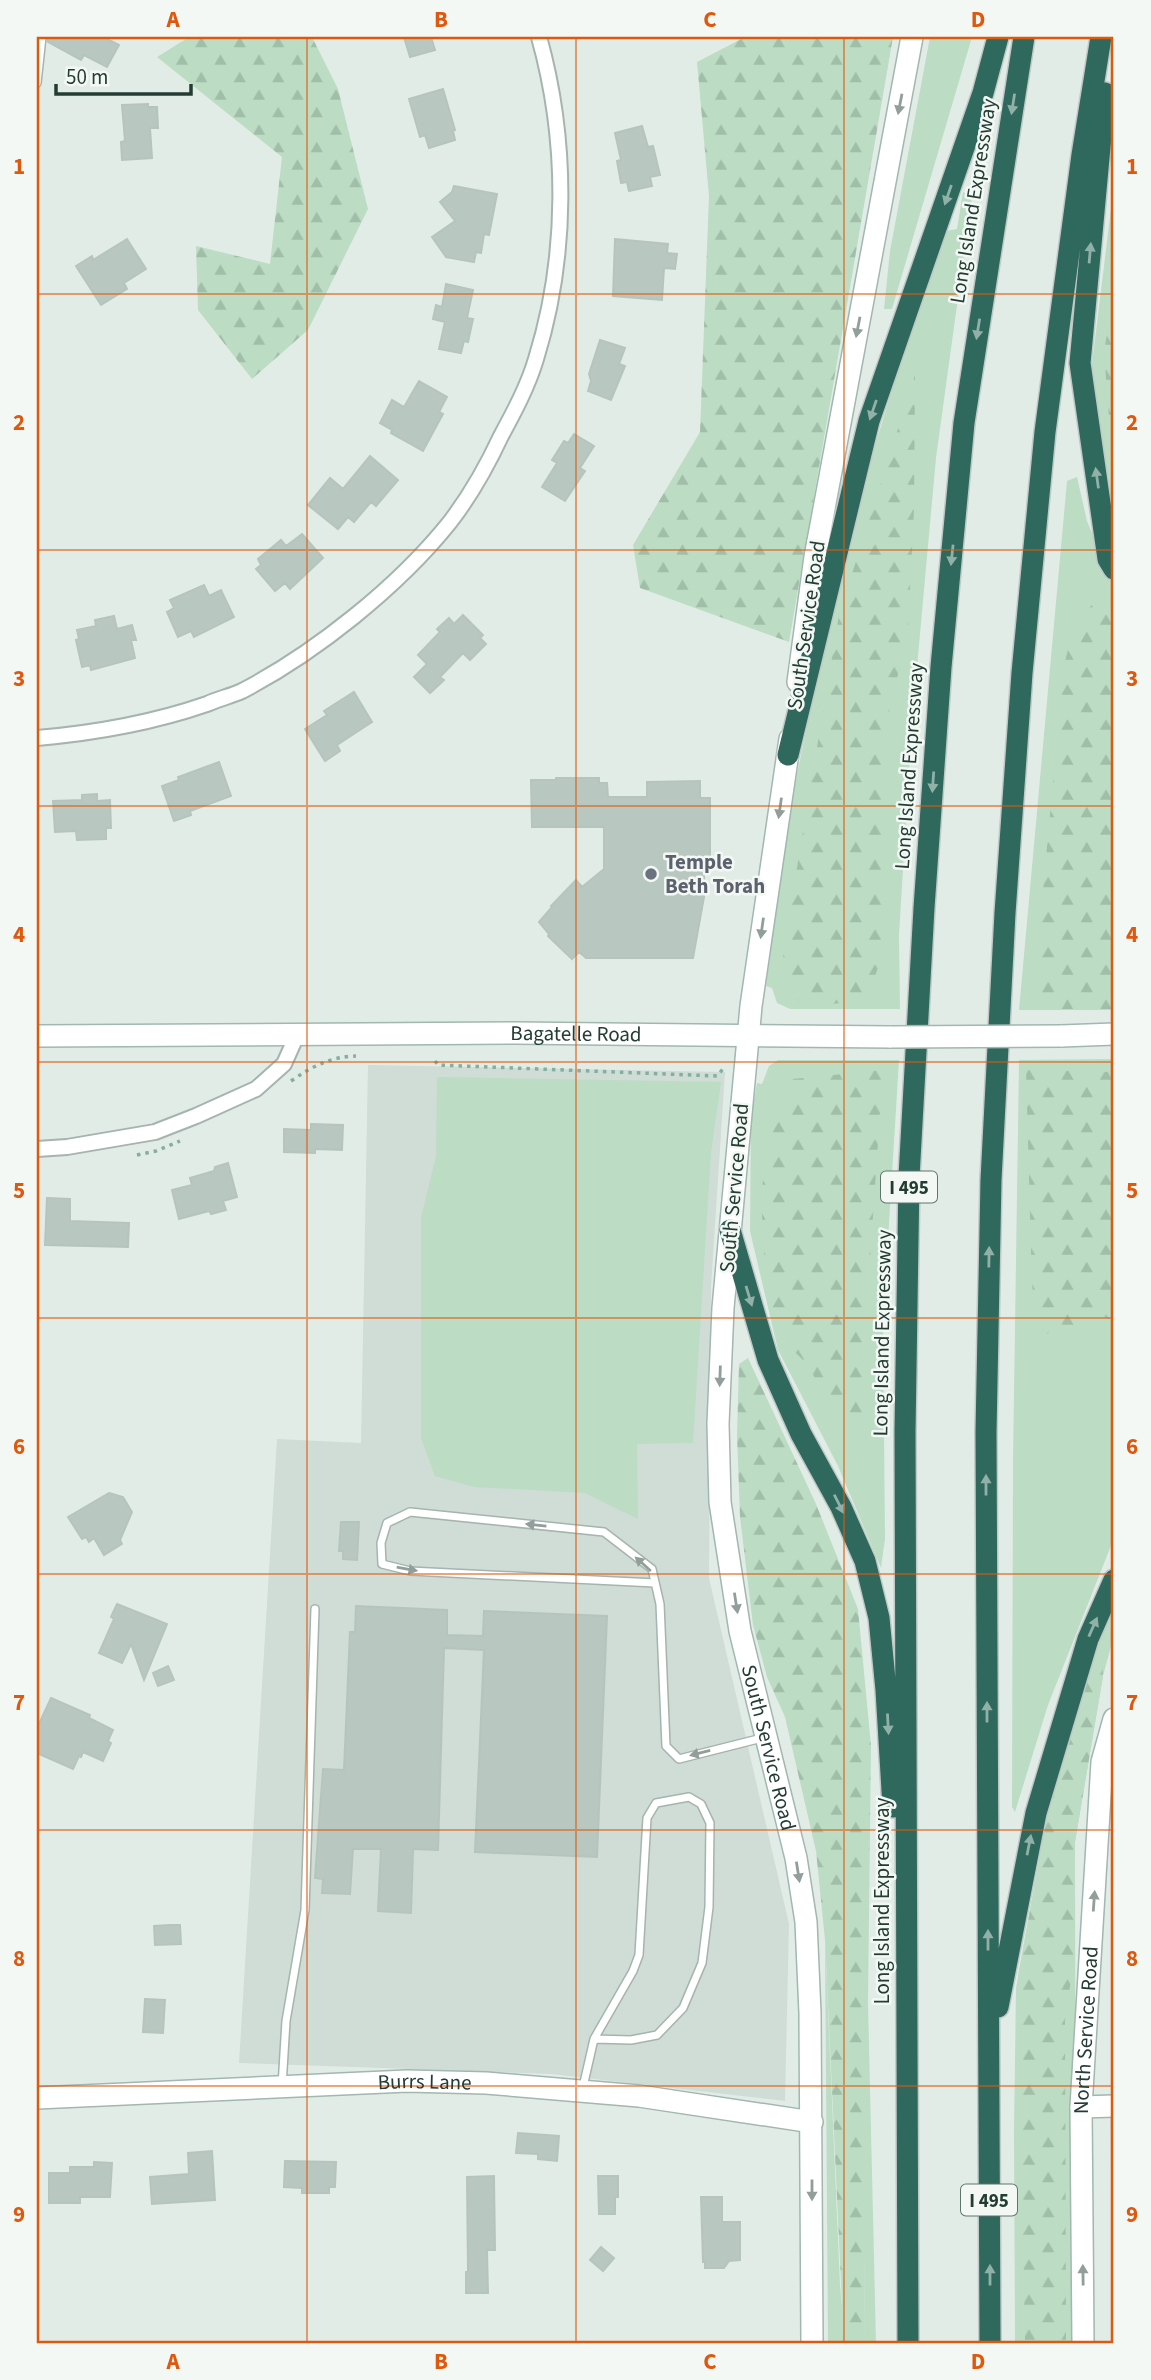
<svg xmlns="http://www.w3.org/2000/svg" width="1151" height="2380" font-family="'Source Sans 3',sans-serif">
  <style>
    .built { fill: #d0dcd6 }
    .green { fill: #bcdcc4 }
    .forest { fill: url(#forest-firs) }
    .building { fill: #b8c7c0; stroke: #b5c5be; stroke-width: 2 }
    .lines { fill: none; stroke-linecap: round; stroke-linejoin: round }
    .lane-casing { stroke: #a5b4ae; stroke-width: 10 }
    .street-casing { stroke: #a5b4ae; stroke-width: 18 }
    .secondary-casing { stroke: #a1b7af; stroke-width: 24 }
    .highway-casing { stroke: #c1c9c6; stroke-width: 24 }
    .path { stroke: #83afa1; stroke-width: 3.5; stroke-dasharray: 3.5 5; stroke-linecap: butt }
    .lane { stroke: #fff; stroke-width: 7 }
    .street { stroke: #fff; stroke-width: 14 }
    .secondary { stroke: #fff; stroke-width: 21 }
    .highway { stroke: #2f685c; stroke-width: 21 }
    .secondary-bridge-casing { stroke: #a1b7af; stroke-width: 24; stroke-linecap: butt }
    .secondary-bridge { stroke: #fff; stroke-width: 21 }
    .oneway { fill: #919e9a }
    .oneway2 { fill: #91b0a8 }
    .grid { fill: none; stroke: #de580e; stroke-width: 2; stroke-opacity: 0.55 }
    .worship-dot { fill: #6b7280; stroke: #f3f8f5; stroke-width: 2.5 }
    .labels { text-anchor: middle; stroke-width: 5; stroke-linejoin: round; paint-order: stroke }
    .shield { fill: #f3f8f5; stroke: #61756f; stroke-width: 2 }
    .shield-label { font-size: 19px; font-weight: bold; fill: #233d35 }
    .street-label { font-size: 21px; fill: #233d35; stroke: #f3f8f5 }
    .worship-label { font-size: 21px; font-weight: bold; fill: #5b616d; stroke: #f3f8f5; text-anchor: start }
    .neatline { fill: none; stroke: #de580e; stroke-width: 2.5 }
    .grid-label { font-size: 23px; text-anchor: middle; font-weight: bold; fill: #de580e }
  </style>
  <defs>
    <pattern id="forest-firs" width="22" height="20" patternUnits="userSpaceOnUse" patternTransform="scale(1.75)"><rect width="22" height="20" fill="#bcdcc4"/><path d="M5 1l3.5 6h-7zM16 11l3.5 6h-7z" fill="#a1bea9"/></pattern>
  </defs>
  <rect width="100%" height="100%" fill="#e2ece7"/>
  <path class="built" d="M368,1065L725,1072L711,1287L709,1578L789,1924L785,2101L551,2074L239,2063L277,1439L361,1443Z
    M1110,2118H1114V2343Z"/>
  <path class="green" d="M930,37H972L892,309H884L890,251Z
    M1114,184V521L1112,515L1091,372Z
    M963,192L972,196L936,458L912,722L899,935L900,1009H790L777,1003L772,988L766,986L789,814L822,652L864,482L940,232L957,229Z
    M1077,477L1087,521L1114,588V1010H1019L1067,481Z
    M1114,1059V1538L1048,1705L1015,1812L1012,1807L1013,1461L1019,1060Z
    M778,1060H899L883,1322L885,1539L881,1568L838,1466L778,1350L750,1231L751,1118L757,1083L762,1084L769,1066Z
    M437,1077L721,1082L711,1152L693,1443L637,1444L638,1519L585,1493L474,1487L435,1476L421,1438V1218L436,1156Z
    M1114,1597V1635L1103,1676L1075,1842L1076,2343H1015L1014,2131L1016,1988L1057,1761Z
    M825,1940L840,2285L845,2343H828Z
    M867,1960L876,2343H864Z"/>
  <path class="forest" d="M189,37H312L338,89L368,209L308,330L252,379L198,310L196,246L270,264L282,157L157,57Z
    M745,37H893L789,642L640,588L633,545L700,432L709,196L697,62Z
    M1114,295V486L1104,351Z
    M915,375L914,509L908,632L882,742L884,821L881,959L867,999L812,1007L786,994L783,952L839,615Z
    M1094,602L1114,607V1009H1055L1039,997L1037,954L1064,665L1074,627Z
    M883,1070L861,1390L866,1431C831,1413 826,1395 807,1365C801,1356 790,1350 785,1340C762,1299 756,1190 768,1145C774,1123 785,1101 793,1079Z
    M1026,1070L1114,1072V1322L1103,1316L1039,1336L1032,1285Z
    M748,1358L816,1504L858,1609L871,1746L864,2343H842V2305L825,1940L816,1851L785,1717L767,1677L753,1625L740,1517L737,1436L739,1364Z
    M1102,1650L1103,1676L1075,1842V1952L1065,2020L1066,2343H1025L1018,1976L1057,1761L1088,1672Z"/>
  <path class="building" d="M48,37H103L119,45L107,67L84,55L81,60L48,42Z
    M404,37H431L435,50L410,57Z
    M443,89L455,130L453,131L455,140L429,148L425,135L420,137L409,99Z
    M148,104V107H157L158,128H150L152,158L122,160L121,142L125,141L122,105Z
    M642,126L648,147L653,146L660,175L650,177L652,186L629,191L627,182L621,183L617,161L621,160L615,133Z
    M454,186L497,194L489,235L484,234L481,253L476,252L474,262L446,257L432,237L455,221L440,202L452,192Z
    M127,239L146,269L124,283L127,289L101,305L76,266L92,256L93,260Z
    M615,239L668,244L667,253L677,254L675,269L664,268L662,300L613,296Z
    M446,284L473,290L467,318L473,319L468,342L464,341L461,353L439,349L445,322L433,319L436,305L442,307Z
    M600,340L625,348L619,364L625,366L611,400L588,391L591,381L589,374Z
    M419,381L447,397L439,412L443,414L423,451L391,433L392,430L380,423L392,400L404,407Z
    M574,434L594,446L580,468L585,471L565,501L542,487L557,463L552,460L564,441L568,443Z
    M370,456L398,480L376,506L371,502L354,522L348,517L338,529L308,505L330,478L343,489Z
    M302,534L323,558L290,589L285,583L275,591L256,569L261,565L258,559L281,540L286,546Z
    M204,585L209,596L221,590L234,617L194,637L191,631L178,637L167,612L174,608L170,600Z
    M463,615L483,635L480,638L486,644L470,660L463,653L440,677L444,680L430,693L414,677L427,664L418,655L440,632L437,629L449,618L454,624Z
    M114,616L117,629L132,625L136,640H131L135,658L91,670L90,665L82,667L76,640L79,639L77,630L96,626L95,620Z
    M354,692L372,722L337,745L340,751L325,761L305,729L327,715L324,711Z
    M219,762L231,796L190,811L191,815L174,821L162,786L179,780L178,777Z
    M556,778H599V783H607L608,797H647V782L700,781V798H710V860L704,865V897L693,958H586L579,952L572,959L548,936L549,934L539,922L552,907L551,906L576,880L582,887L604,869V827H532L531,780H556Z
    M97,794V801L110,800L111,828H106V839L77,840L76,831L55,832L53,801L82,800V795Z
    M311,1124L343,1125L342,1150L315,1149V1153L284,1152V1129L311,1130Z
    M228,1163L237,1197L223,1201L226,1210L211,1214L209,1211L179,1219L172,1190L192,1185L190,1178L214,1171L215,1167Z
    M47,1198L70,1199V1221L129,1223L128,1247L45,1245Z
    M109,1493L123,1497L132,1512L120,1540L122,1544L104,1555L94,1538L89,1542L86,1537L82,1539L68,1517Z
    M341,1522H359L357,1560L343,1559V1551H339Z
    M117,1604L167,1624L144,1680L131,1644L122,1663L99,1653L114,1619L111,1617Z
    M356,1606L447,1610V1635L483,1636L484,1611L607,1616L597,1857L475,1852L484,1650L444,1648L438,1850L413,1849L411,1913L378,1911L381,1849H353L350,1894L322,1893L323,1879L315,1878L323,1769L344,1770L350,1632H355Z
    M168,1666L174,1680L158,1686L153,1673Z
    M51,1698L90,1715L89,1718L113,1730L108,1741L111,1743L103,1761L83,1752L81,1757L79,1756L73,1769L37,1753V1728Z
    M170,1925H180L181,1944L155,1945L154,1926Z
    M145,1999L165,2000L163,2033L143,2032Z
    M518,2133L559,2136L557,2161L538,2159V2154L516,2153Z
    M212,2151L215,2200L152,2204L150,2177L189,2174L188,2153Z
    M285,2161L336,2162L335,2187H329V2193H302V2188L284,2187Z
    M94,2162L112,2163L110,2197H80V2203H49V2173H70V2167H94Z
    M494,2176L495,2250H487L488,2293H466V2272H468L467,2177Z
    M598,2176H618V2197H615V2214H599Z
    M701,2197H722V2222H740V2260L729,2261L724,2268H705V2262H703Z
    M601,2247L614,2258L603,2271L590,2260Z"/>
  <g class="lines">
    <g class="lane-casing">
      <path id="lane" d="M37,83L42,37
        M655,1583L410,1571L382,1564L381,1543L387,1523L410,1512L604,1532L652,1569L660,1604L666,1746L679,1759L762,1738
        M282,2086L286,2021L305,1910L315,1609
        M583,2087L594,2039L633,1971L639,1955L647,1818L656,1803L689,1797L701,1804L710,1823L709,1907L702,1963L683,2008L657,2035L631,2040L594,2039"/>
    </g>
    <g class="street-casing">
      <path id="street" d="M37,738C95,733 152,723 207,704C218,699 231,696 242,691C315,653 398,587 450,522C470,496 487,466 501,436C514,412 528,386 536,359C568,256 568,141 539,37
        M37,1149L67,1147L155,1132L196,1116L256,1089L284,1064L297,1035"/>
    </g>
    <g class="secondary-casing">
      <g id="secondary">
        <path d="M798,682L815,557L912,37"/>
        <path id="s1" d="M790,739L751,1006L723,1308L718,1424L720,1502L740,1631L796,1858L806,1922L810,2013L812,2343"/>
        <path id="s2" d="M37,1036L515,1033L891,1037"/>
        <path d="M1061,1036L1114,1034"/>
        <path id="s3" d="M37,2098L407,2081L486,2083L639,2096L812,2122"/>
        <path d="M1081,2107L1114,2106"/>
        <path id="s4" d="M1083,2343L1081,2107L1102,1762L1114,1719"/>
      </g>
    </g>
    <g class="highway-casing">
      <path id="highway" d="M1105,93L1080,363L1108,559L1114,569
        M788,755L869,421L983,93L998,37
        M730,1230L768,1360L801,1434L841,1507L865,1561L879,1618L886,1690L893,1807
        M998,2007L1036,1813L1088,1639L1114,1580
        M908,2343L905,1432L909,1177L924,908L941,667L964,423L1024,37
        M990,2343L986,1432L991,1180L1005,913L1022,673L1045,432L1082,155L1101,37"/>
    </g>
    <path class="path" d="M435,1061L438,1065L717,1076L723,1069
      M291,1081C313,1066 330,1057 356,1056
      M137,1155L156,1151L180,1141"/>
    <use href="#lane" class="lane"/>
    <use href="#street" class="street"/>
    <use href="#secondary" class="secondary"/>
    <use href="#highway" class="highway"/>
    <g class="secondary-bridge-casing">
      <path id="secondary-bridge" d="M891,1037L1061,1036"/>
    </g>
    <use href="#secondary-bridge" class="secondary-bridge"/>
  </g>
  <defs><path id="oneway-solid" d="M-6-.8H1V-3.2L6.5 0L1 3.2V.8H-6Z" transform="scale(1.75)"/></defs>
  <g class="oneway">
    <use href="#oneway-solid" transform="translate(900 104) rotate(101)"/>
    <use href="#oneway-solid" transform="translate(858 327) rotate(101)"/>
    <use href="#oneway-solid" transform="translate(780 808) rotate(98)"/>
    <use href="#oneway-solid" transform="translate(762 928) rotate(98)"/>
    <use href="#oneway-solid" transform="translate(720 1376) rotate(92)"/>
    <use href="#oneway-solid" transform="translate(536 1525) rotate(-174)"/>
    <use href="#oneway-solid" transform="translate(643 1564) rotate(-138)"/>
    <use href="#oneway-solid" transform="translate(407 1569) rotate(10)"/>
    <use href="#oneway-solid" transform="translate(736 1603) rotate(81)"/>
    <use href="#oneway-solid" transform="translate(700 1753) rotate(166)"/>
    <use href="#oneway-solid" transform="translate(798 1872) rotate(81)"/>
    <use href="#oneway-solid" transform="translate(1094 1901) rotate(-86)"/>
    <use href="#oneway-solid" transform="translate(812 2190) rotate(90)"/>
    <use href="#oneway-solid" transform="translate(1083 2275) rotate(-91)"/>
  </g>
  <g class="oneway2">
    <use href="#oneway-solid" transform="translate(1013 104) rotate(99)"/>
    <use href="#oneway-solid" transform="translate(948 195) rotate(109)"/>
    <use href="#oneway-solid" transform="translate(1090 253) rotate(-85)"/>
    <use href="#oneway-solid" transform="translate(978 329) rotate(99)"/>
    <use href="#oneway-solid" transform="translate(873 410) rotate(109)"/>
    <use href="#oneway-solid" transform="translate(1097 478) rotate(-98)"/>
    <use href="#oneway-solid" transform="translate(952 555) rotate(96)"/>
    <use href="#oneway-solid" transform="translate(933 782) rotate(94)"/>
    <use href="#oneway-solid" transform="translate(989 1257) rotate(-89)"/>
    <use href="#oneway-solid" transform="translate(749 1296) rotate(73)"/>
    <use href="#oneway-solid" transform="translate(986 1485) rotate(-90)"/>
    <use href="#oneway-solid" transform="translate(839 1504) rotate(63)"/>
    <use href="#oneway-solid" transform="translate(1093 1627) rotate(-66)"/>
    <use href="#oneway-solid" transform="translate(987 1712) rotate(-90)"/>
    <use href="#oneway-solid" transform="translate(888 1724) rotate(87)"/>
    <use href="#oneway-solid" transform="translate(1029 1845) rotate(-79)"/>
    <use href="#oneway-solid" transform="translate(988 1940) rotate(-90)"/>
    <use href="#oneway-solid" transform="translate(990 2275) rotate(-90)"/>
  </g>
  <path class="grid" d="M307,37V2343M576,37V2343M844,37V2343M37,294H1114M37,550H1114M37,806H1114M37,1062H1114M37,1318H1114M37,1574H1114M37,1830H1114M37,2086H1114"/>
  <circle class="worship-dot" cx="651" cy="874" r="7"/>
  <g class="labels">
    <g class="shield">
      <rect x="881" y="1171.5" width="56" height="31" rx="5"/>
      <rect x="961" y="2184.5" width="56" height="31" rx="5"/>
    </g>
    <g class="shield-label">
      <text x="909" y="1194">I 495</text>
      <text x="989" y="2207">I 495</text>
    </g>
    <g class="street-label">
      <text transform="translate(973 201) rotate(-81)" y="7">Long Island Expressway</text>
      <text transform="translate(806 625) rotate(-82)" y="7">South Service Road</text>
      <text transform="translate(909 766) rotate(-86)" y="7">Long Island Expressway</text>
      <text dy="7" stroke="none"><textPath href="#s2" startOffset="539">Bagatelle Road</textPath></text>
      <text transform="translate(734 1188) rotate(-85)" y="7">South Service Road</text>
      <text transform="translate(882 1333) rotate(-89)" y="7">Long Island Expressway</text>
      <text dy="7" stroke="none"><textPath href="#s1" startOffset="1018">South Service Road</textPath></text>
      <text transform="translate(882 1901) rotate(-90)" y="7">Long Island Expressway</text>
      <text dy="7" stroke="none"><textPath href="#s4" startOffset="313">North Service Road</textPath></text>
      <text dy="7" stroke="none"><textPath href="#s3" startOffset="388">Burrs Lane</textPath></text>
    </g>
    <g class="worship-label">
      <text x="665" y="869">Temple<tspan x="665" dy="24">Beth Torah</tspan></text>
    </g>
  </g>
  <rect width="1151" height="2380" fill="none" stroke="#f3f8f5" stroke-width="77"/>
  <path d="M56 84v10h135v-10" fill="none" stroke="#233d35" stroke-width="3.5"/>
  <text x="66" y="84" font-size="21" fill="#233d35" stroke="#f3f8f5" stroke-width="5" paint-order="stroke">50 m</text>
  <rect x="38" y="38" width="1074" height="2304" class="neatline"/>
  <g class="grid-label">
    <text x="173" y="27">A</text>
    <text x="441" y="27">B</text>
    <text x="710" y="27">C</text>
    <text x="978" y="27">D</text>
    <text x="19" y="174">1</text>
    <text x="1132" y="174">1</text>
    <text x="19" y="430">2</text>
    <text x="1132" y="430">2</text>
    <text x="19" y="686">3</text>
    <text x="1132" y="686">3</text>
    <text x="19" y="942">4</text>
    <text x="1132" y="942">4</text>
    <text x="19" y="1198">5</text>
    <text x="1132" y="1198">5</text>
    <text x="19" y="1454">6</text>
    <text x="1132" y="1454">6</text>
    <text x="19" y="1710">7</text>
    <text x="1132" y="1710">7</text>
    <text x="19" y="1966">8</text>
    <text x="1132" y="1966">8</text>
    <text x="19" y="2222">9</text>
    <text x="1132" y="2222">9</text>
    <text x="173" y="2369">A</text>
    <text x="441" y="2369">B</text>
    <text x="710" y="2369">C</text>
    <text x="978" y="2369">D</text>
  </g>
</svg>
